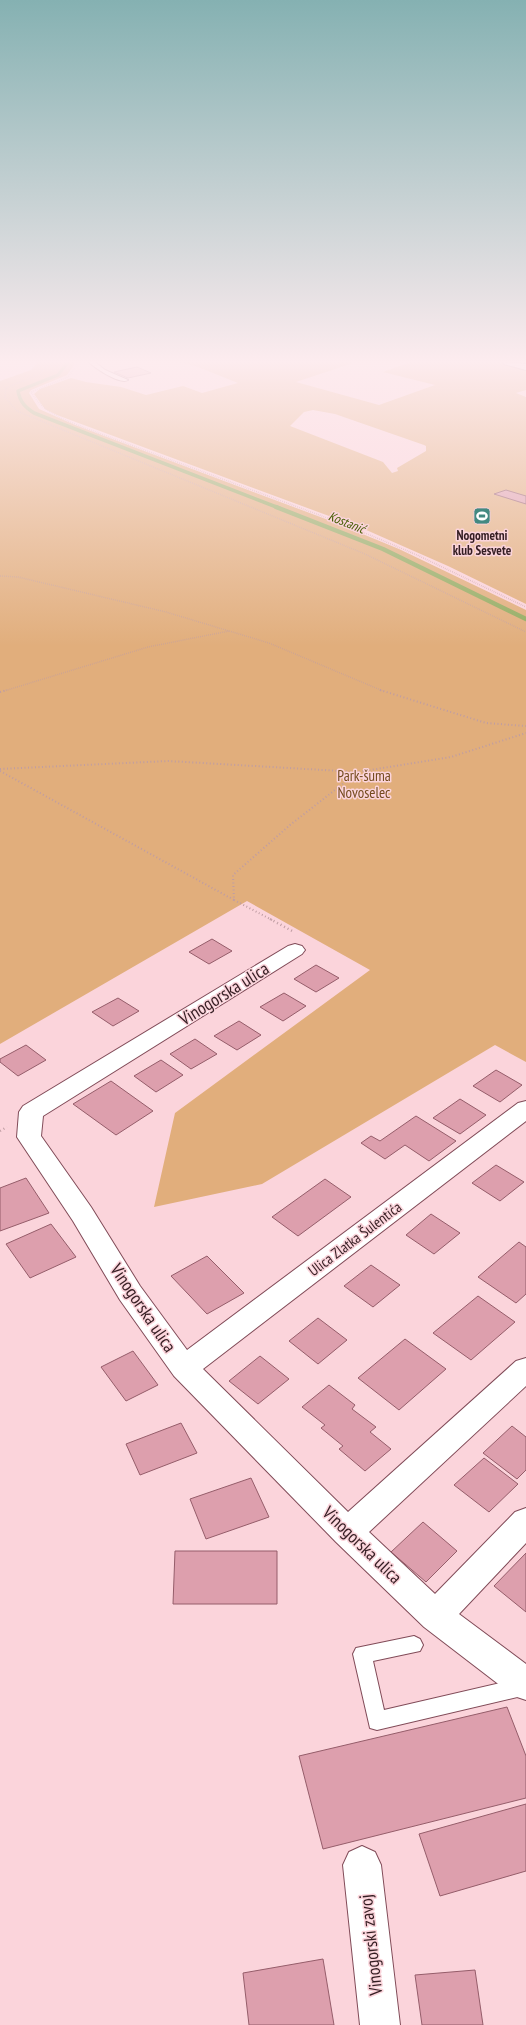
<svg xmlns="http://www.w3.org/2000/svg" width="526" height="2025" font-family="'PT Sans Narrow',sans-serif">
  <style>
    .green { fill: #e1ae7c; fill-rule: evenodd }
    .lines { fill: none; stroke-linecap: round; stroke-linejoin: round }
    .stream-far1 { stroke: #92ac60; stroke-width: 3.5 }
    .stream { stroke: #92ac60; stroke-width: 4.5 }
    .building { fill: #dd9fad; stroke: #955d6a }
    .service-casing { stroke: #814b58; stroke-width: 2 }
    .minor-casing { stroke: #814b58; stroke-width: 2 }
    .secondary-casing { stroke: #814b58; stroke-width: 2 }
    .path-far2 { stroke: #bf9da3; stroke-width: 1.5; stroke-dasharray: 0.5 1.5; stroke-linecap: butt }
    .path-far1 { stroke: #bf9da3; stroke-width: 2; stroke-dasharray: 1 2.5; stroke-linecap: butt }
    .path { stroke: #bf9da3; stroke-width: 2.5; stroke-dasharray: 1 3; stroke-linecap: butt }
    .service { fill: #fff; fill-rule: evenodd }
    .minor { fill: #fff; fill-rule: evenodd }
    .secondary { fill: #fff; fill-rule: evenodd }
    .labels { text-anchor: middle; stroke-width: 3; stroke-linejoin: round; paint-order: stroke }
    .far-water-label { font-size: 13px; font-style: italic; fill: #465e04; stroke: #fbd4db }
    .far-poi-label { font-size: 13px; font-weight: bold; fill: #351e23; stroke: #fbd4db }
    .park-label { font-size: 15px; fill: #744b1e; stroke: #fbd4db }
    .street-label { font-size: 15px; fill: #351e23; stroke: #fbd4db }
    .near-street-label { font-size: 18px; fill: #351e23; stroke: #fbd4db }
  </style>
  <rect width="100%" height="100%" fill="#fbd4db"/>
  <path class="green" d="M38,362H76L67,375L31,390L29,393L39,409L75,425L331,521L399,549L526,610V1062L495,1045L262,1184L154,1207L175,1113L370,970L247,901L0,1044V381L31,370Z
    M179,362H349L353,363L296,382L379,405L435,385L383,372L410,362H499L526,370V390L516,393L526,397V604L448,566L364,529L57,415L45,409L34,394L40,389L71,378L86,382L121,387L146,395L183,386L202,393L238,383L198,367ZM313,410L335,414L424,445L426,446V451L397,468L398,471L392,473L383,462L290,426L304,412Z"/>
  <g class="lines">
    <path class="stream-far1" d="M68,362L58,375L18,391C20,402 25,407 34,413L279,508"/>
    <path class="stream" d="M276,507L383,549L526,619"/>
  </g>
  <path class="building" d="M137,367L151,373L128,378L114,372Z
    M506,490L526,496V504L494,494Z
    M212,939L232,951L209,964L189,952Z
    M316,965L339,978L316,992L294,979Z
    M284,993L306,1006L283,1021L260,1007Z
    M118,998L139,1011L113,1026L92,1012Z
    M239,1021L261,1035L237,1050L214,1036Z
    M195,1039L217,1054L191,1069L170,1054Z
    M26,1045L46,1060L18,1076L0,1062V1059Z
    M161,1060L183,1075L156,1092L134,1076Z
    M496,1070L522,1085L500,1102L473,1086Z
    M111,1081L153,1111L116,1135L73,1104Z
    M460,1099L486,1115L460,1134L433,1118Z
    M416,1116L456,1141L429,1161L405,1145L385,1159L361,1143L371,1136L380,1141Z
    M496,1165L524,1182L500,1201L472,1183Z
    M26,1178L49,1213L0,1231V1188Z
    M325,1179L351,1197L298,1236L272,1217Z
    M431,1214L460,1233L434,1254L406,1235Z
    M51,1224L76,1257L30,1278L6,1244Z
    M519,1242L526,1247V1294L516,1303L478,1277Z
    M207,1256L244,1293L207,1314L171,1276Z
    M371,1265L400,1285L373,1307L344,1286Z
    M478,1296L515,1322L471,1360L433,1333Z
    M318,1318L347,1340L318,1364L289,1341Z
    M405,1339L446,1369L399,1410L358,1378Z
    M133,1351L158,1385L126,1401L101,1367Z
    M260,1356L289,1379L258,1404L229,1381Z
    M329,1385L355,1405L352,1409L376,1427L370,1432L391,1449L365,1471L339,1449L343,1446L321,1428L325,1425L302,1407Z
    M181,1423L197,1453L140,1475L126,1444Z
    M512,1426L526,1437V1470L517,1479L483,1453Z
    M484,1458L518,1484L489,1512L454,1485Z
    M251,1478L269,1517L206,1539L190,1499Z
    M423,1522L457,1551L426,1582L391,1552Z
    M175,1551H277V1604H173Z
    M526,1553V1612L494,1586Z
    M507,1707L526,1756V1798L323,1849L299,1756Z
    M526,1804V1871L440,1896L419,1834Z
    M323,1959L334,2025H249L243,1973Z
    M475,1970L483,2025H422L415,1975Z"/>
  <g class="lines">
    <g class="service-casing">
      <path id="service" d="M89,362H95L105,370L128,380C120,385 95,368 89,362Z
        M414,1636L420,1639L423,1645L420,1651L373,1661L384,1710L526,1677V1695L377,1730L370,1728L353,1654L356,1648Z"/>
    </g>
    <g class="minor-casing">
      <path id="minor" d="M295,944L302,946L305,950L302,954L43,1116L41,1136L91,1207L140,1286L187,1350L518,1103L526,1101V1121L203,1369L348,1512L516,1361L526,1358V1386L369,1532L435,1594L515,1512L526,1508V1543L459,1614L526,1664V1700L514,1696L424,1627L336,1542L174,1376L120,1300L73,1221L17,1137L19,1112L23,1106L288,946Z
        M362,1846L375,1852L381,1865L400,2025H360L343,1865L349,1852Z"/>
    </g>
    <g class="secondary-casing">
      <path id="secondary" d="M503,362L526,364V370L504,364Z"/>
    </g>
    <path class="path-far2" d="M51,362L40,374L6,388L5,397L17,411L365,554L526,632
      M78,363L68,377L31,392C43,412 57,416 77,425L346,525L417,555L526,607
      M0,576L18,577L166,612L269,643L383,691
      M4,691L148,647L229,631"/>
    <path class="path-far1" d="M380,690L486,723L526,726
      M0,692L7,690
      M0,769L168,761L358,772
      M0,771L234,900
      M272,920L234,900L233,875L290,825L358,772L451,757L526,733"/>
    <path class="path" d="M270,919L294,932
      M0,1131L7,1127"/>
    <use href="#service" class="service"/>
    <use href="#minor" class="minor"/>
    <use href="#secondary" class="secondary"/>
  </g>
  <linearGradient id="sky" x2="0" y2="1"><stop stop-color="#85b1b2"/><stop offset="0.56" stop-color="#fdecef"/><stop offset="1" stop-color="#fdecef" stop-opacity="0"/></linearGradient>
  <rect width="526" height="646" fill="url(#sky)"/>
  <defs>
    <g id="stadium-square" transform="scale(0.9)"><rect x="-9" y="-9" width="18" height="18" rx="4" fill="#438981" stroke="#fbd4db"/><path d="M0-5a6.5 5 0 1 0 0 10a6.5 5 0 1 0 0-10ZM-3.5-1.8h7v3.6h-7Z" fill="#fff"/></g>
  </defs>
  <g fill-rule="evenodd">
    <use href="#stadium-square" x="482" y="516"/>
  </g>
  <g class="labels">
    <g class="far-water-label">
      <text transform="translate(347 522) rotate(22)" y="5">Kostanić</text>
    </g>
    <g class="far-poi-label">
      <text x="482" y="540">Nogometni<tspan x="482" dy="15">klub Sesvete</tspan></text>
    </g>
    <g class="park-label">
      <text x="364" y="781">Park-šuma<tspan x="364" dy="17">Novoselec</tspan></text>
    </g>
    <g class="street-label">
      <text transform="translate(355 1239) rotate(-37)" y="5">Ulica Zlatka Šulentića</text>
    </g>
    <g class="near-street-label">
      <text transform="translate(224 994) rotate(-32)" y="6">Vinogorska ulica</text>
      <text transform="translate(143 1308) rotate(56)" y="6">Vinogorska ulica</text>
      <text transform="translate(362 1545) rotate(44)" y="6">Vinogorska ulica</text>
      <text transform="translate(371 1945) rotate(-96)" y="6">Vinogorski zavoj</text>
    </g>
  </g>
</svg>
